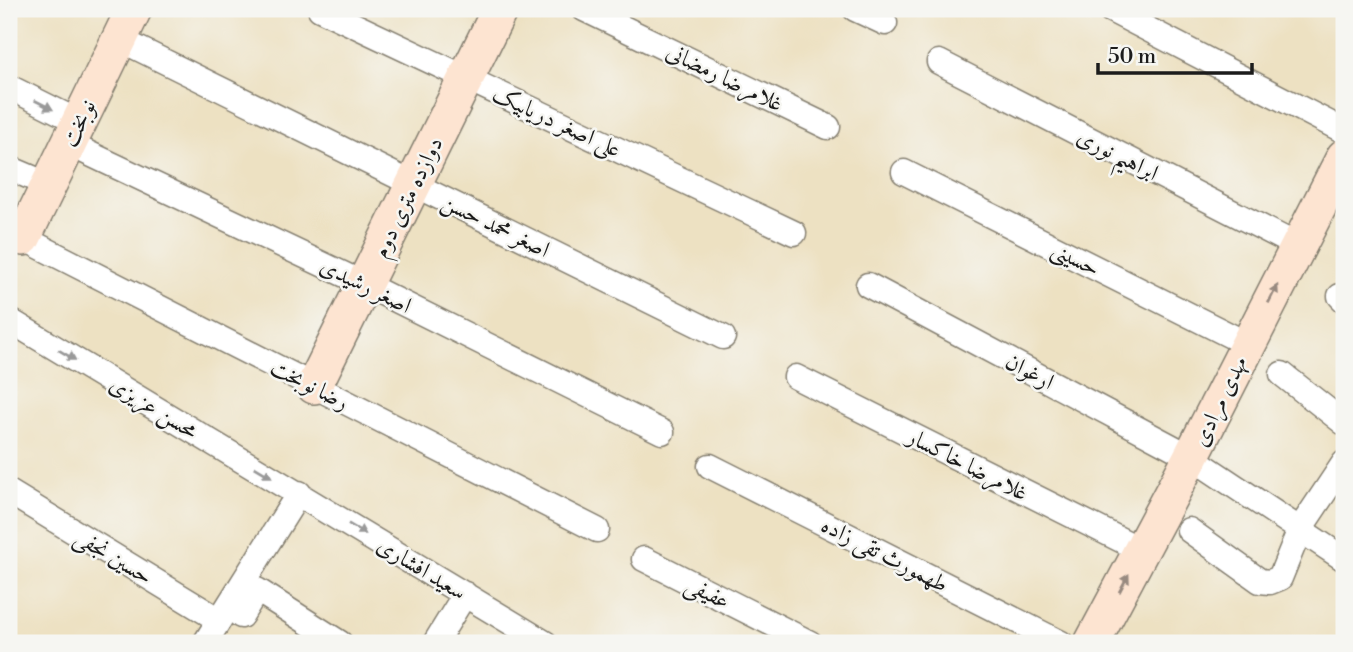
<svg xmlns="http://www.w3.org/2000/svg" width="1353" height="652" font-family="'Libre Bodoni',Amiri,serif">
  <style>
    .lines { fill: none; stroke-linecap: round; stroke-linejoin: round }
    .street-casing { stroke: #847e6f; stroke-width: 27 }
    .secondary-casing { stroke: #847e6f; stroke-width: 38 }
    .street { stroke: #fff; stroke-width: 24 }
    .secondary { stroke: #fde4d1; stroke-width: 35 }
    .oneway { fill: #999 }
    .oneway2 { fill: #988a80 }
    .labels { text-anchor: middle; stroke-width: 5; stroke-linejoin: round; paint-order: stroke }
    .street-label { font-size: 23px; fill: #1c1c1c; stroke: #f6f6f2 }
  </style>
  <rect width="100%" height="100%" fill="#f6f6f2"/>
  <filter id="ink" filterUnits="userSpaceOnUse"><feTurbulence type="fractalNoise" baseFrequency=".0143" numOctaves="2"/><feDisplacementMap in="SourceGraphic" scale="14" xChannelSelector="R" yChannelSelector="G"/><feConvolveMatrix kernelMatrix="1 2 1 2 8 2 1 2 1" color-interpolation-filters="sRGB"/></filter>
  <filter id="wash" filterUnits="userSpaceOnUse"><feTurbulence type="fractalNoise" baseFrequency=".00686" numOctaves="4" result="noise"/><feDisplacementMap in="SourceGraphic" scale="28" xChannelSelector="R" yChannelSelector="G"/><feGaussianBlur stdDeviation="1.57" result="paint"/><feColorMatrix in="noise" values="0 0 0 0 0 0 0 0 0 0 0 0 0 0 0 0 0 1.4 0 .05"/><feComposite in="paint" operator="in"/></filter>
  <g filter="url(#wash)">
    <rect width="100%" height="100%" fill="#ede1c2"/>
  </g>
  <g filter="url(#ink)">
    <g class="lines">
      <g class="street-casing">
        <path id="street" d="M320,9L794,233
          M584,9L828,127
          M855,9L885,23
          M1109,9L1344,131
          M119,39L723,337
          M939,62L1298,246
          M9,87L79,122
          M69,144L364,284L662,432
          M9,168L49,185
          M904,172L1247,344
          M23,238L597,530
          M868,285L1191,457L1344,559
          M1340,296L1344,300
          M9,320L545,643
          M1282,374L1344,423
          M796,377L1141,550
          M710,466L1061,643
          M9,492L219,620
          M1189,530L1260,581L1270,582L1280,578L1300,529L1344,463
          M644,559L810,643
          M241,616L257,590L340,643
          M205,643L299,493
          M435,643L465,594"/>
      </g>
      <g class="secondary-casing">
        <path id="secondary" d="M23,238L134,9
          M314,386L500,9
          M1092,643L1191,457L1344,157"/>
      </g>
      <use href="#street" class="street"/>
      <use href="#secondary" class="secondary"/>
    </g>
    <defs><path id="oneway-solid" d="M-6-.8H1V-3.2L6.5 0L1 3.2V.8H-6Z" transform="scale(1.75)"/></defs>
    <g class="oneway">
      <use href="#oneway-solid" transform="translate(44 105) rotate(27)"/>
      <use href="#oneway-solid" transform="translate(67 355) rotate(31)"/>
      <use href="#oneway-solid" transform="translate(263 472) rotate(31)"/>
      <use href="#oneway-solid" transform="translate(357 529) rotate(31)"/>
    </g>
    <g class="oneway2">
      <use href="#oneway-solid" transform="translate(1273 294) rotate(-63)"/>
      <use href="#oneway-solid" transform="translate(1124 583) rotate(-62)"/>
    </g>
  </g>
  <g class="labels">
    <g class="street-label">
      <text transform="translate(725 77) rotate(26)" y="8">غلامرضا رمضانی</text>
      <text transform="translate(557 121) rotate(25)" y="8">علی اصغر دریابیک</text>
      <text transform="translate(78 123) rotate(-64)" y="8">نوبخت</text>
      <text transform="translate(1118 154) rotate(27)" y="8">ابراهیم نوری</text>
      <text transform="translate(407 197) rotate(-64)" y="8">دوازده متری دوم</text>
      <text transform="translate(496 225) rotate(26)" y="8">اصغر محمد حسن</text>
      <text transform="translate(1076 258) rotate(27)" y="8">حسینی</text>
      <text transform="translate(366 285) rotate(26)" y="8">اصغر رشیدی</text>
      <text transform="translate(1030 371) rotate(28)" y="8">ارغوان</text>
      <text transform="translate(310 384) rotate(27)" y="8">رضا نوبخت</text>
      <text transform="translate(1219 401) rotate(-64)" y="8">مهدی مرادی</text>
      <text transform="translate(154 407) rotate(31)" y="8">محسن عزیزی</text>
      <text transform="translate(968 464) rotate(27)" y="8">غلامرضا خاکسار</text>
      <text transform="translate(885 554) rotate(27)" y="8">طهمورث تقی زاده</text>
      <text transform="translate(114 556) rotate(31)" y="8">حسین نجفی</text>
      <text transform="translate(422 568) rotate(31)" y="8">سعید افشاری</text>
      <text transform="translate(708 592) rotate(27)" y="8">عفیفی</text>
    </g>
  </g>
  <rect width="1353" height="652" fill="none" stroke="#f6f6f2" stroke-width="35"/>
  <path d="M1098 63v10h154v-10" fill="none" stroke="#1c1c1c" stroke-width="3.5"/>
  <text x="1108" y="63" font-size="21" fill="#1c1c1c" stroke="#f6f6f2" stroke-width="5" paint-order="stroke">50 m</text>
</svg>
